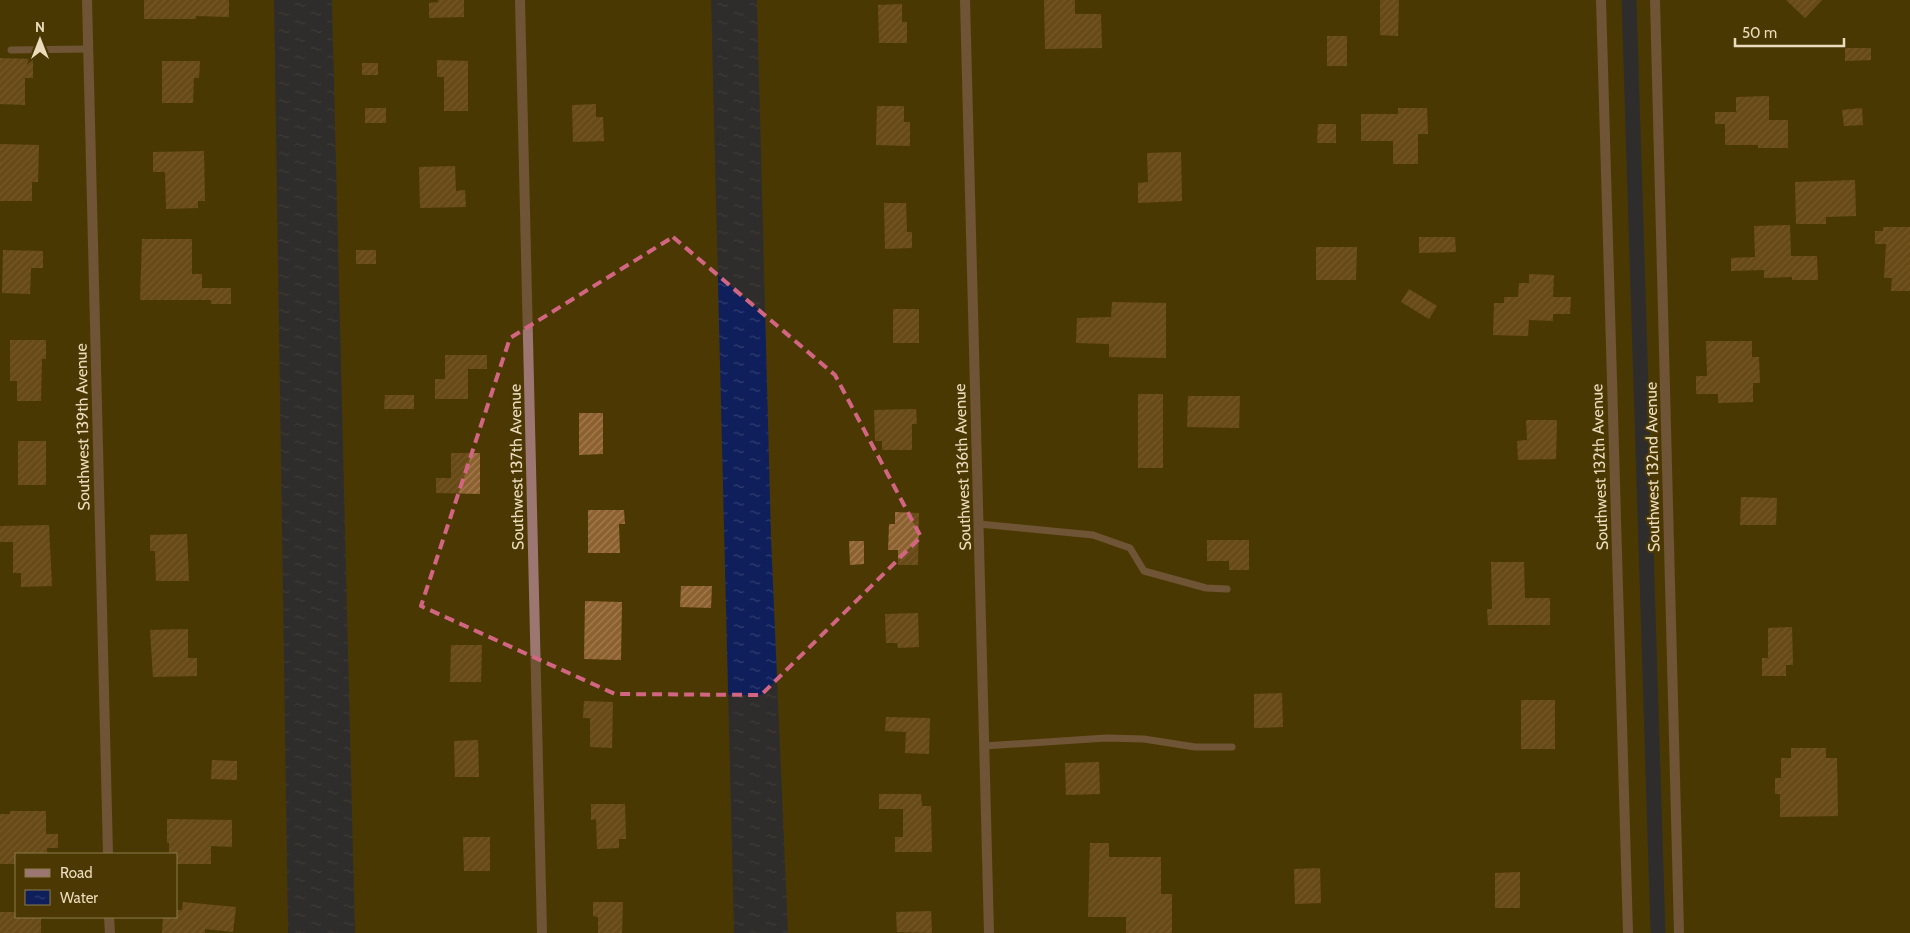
<svg xmlns="http://www.w3.org/2000/svg" width="1910" height="933" font-family="Cabin,sans-serif">
  <style>
    .water { fill: url(#water-ripples) }
    .lines { fill: none; stroke-linecap: round; stroke-linejoin: round }
    .canal { stroke: #0f1f5b; stroke-width: 15 }
    .building { fill: url(#building-hatch) }
    .lane { stroke: #9c7671; stroke-width: 7 }
    .street { stroke: #9c7671; stroke-width: 10 }
    .marked { fill: none; stroke: #d26682; stroke-width: 4; stroke-dasharray: 10 6; stroke-linejoin: round }
    .labels { text-anchor: middle; stroke-width: 4; stroke-linejoin: round; paint-order: stroke }
    .street-label { font-size: 16px; fill: #eadcbd; stroke: #4b3803 }
  </style>
  <defs>
    <pattern id="water-ripples" width="26" height="14" patternUnits="userSpaceOnUse" patternTransform="scale(1.25)"><rect width="26" height="14" fill="#0f1f5b"/><path d="M2 4q2-2 4 0t4 0M15 11q2-2 4 0t4 0" fill="none" stroke="#323f71"/></pattern>
    <pattern id="building-hatch" width="6" height="6" patternUnits="userSpaceOnUse" patternTransform="scale(1.25)"><rect width="6" height="6" fill="#8d612f"/><path d="M-1 1l2-2M0 6l6-6M5 7l2-2" fill="none" stroke="#a37e55"/></pattern>
  </defs>
  <rect width="100%" height="100%" fill="#4b3803"/>
  <path class="water" d="M274,0H332L355,933H288Z
    M711,0H757L771,538L788,933H734Z"/>
  <g class="lines">
    <path class="canal" d="M1629,0L1658,933"/>
  </g>
  <path class="building" d="M144,0H229V17L196,16V19H144Z
    M438,0H464V17L429,18V3L438,2Z
    M1044,0H1075V14H1101L1102,48L1045,49Z
    M1380,0H1399L1398,36L1380,35Z
    M1786,0H1822L1805,18Z
    M902,4V22H907V43H879L878,5Z
    M1327,36H1347V66H1327Z
    M1845,48H1871V60L1845,61Z
    M0,58L33,59V78H25V105L0,104Z
    M437,60L468,61V111H444V77H437Z
    M162,61H200L199,78H194L193,103H162Z
    M362,63H378V75H362Z
    M1769,96V120H1788V148H1758V145H1725V124H1715V112H1736V97Z
    M596,104V117H603L604,141L573,142L572,105Z
    M877,106H904V122H910V146L876,145Z
    M365,108H386V123H365Z
    M1398,108H1427L1428,134H1418V164H1393V141H1361V114H1398Z
    M1862,108L1863,125L1844,126L1842,110Z
    M1318,124H1336V143H1317Z
    M0,144L39,145L38,182H32V201H0Z
    M204,151L205,201H198V208L166,209L165,172H153V152Z
    M1181,152L1182,201L1138,203V183L1148,182L1147,153Z
    M455,166L456,191L465,190L466,207L420,208L419,167Z
    M1855,180L1856,216L1826,217V224H1796L1795,182Z
    M884,203H906L907,232H912V248L885,249Z
    M1790,225L1791,256H1817L1818,280H1792V277L1764,278V270L1731,271V258L1755,257L1754,226Z
    M1883,227H1910V291H1891L1892,278H1884L1886,244H1875V231H1883Z
    M1419,237H1455L1456,252L1419,253Z
    M142,239H192V274H202V288H231V304H211V300H140Z
    M1316,247H1357L1356,280H1316Z
    M3,250L43,251V268H31L30,294L2,293Z
    M356,250H376V264H356Z
    M1529,274L1554,275L1553,297H1571L1570,314H1553V321L1529,320L1528,336L1493,335L1494,303H1504V297H1518L1519,283H1529Z
    M1409,289L1437,306L1429,319L1401,302Z
    M1112,302L1166,303V358L1109,357V344L1076,343L1077,318L1111,317Z
    M893,309H919V343H893Z
    M10,340H46V359H42L41,401H17V381H10Z
    M1706,341H1752V357H1759L1760,383H1753V402L1718,403V394H1696V376H1707Z
    M445,355H487V369H468V399H435V379H445Z
    M1138,394H1163V468H1138Z
    M385,395H414V409H384Z
    M1188,396H1240L1239,428L1187,427Z
    M916,409L917,424H912V450H882V441H875L874,410Z
    M579,413H603V454L579,455Z
    M1526,420H1557L1556,459L1518,460L1517,441L1527,440Z
    M18,441H46V485H18Z
    M451,453H480V494L436,493V478H451Z
    M1741,497L1777,498L1776,525H1740Z
    M588,510H624L625,524H619L620,553H588Z
    M895,512L919,513L918,565H898V550H888L889,524H895Z
    M49,525L52,586L21,587V573H13V542H0V526Z
    M187,534L189,581H156L155,551H150V535Z
    M1207,540H1249V570H1229V561H1207Z
    M849,541H864V564L850,565Z
    M1491,562H1524L1525,598H1550V625H1488L1487,609H1492Z
    M681,586H712L711,608L680,607Z
    M585,601L622,602L621,660L584,659Z
    M918,613L919,647L898,648L897,643H886L885,614Z
    M1792,627L1793,665H1786V676H1762V658H1768V628Z
    M188,629V658H197V676L153,677L150,630Z
    M451,645H482L481,682H450Z
    M1282,693L1283,727L1254,728V694Z
    M1521,700H1555V749H1521Z
    M584,701L613,702L612,748L590,747V718H583Z
    M886,717L930,718L929,754L905,753L906,732L885,731Z
    M478,740L479,777H455L454,741Z
    M1791,748H1826V758H1837L1838,816L1780,817V794H1775V778H1781V758H1791Z
    M212,760L237,761V780L211,779Z
    M1099,762L1100,794L1066,795L1065,763Z
    M879,794H921L922,806H931L932,852H895V837H903V809H879Z
    M591,804H625L626,839H619V848L597,849L596,819L591,820Z
    M10,811H46V834H58V848H47V854H16V864H0V814H10Z
    M167,819L232,820V847L211,846V864H177L176,854H169V843H167Z
    M463,837H490V871H464Z
    M1090,843H1109V857H1161V894H1172V933H1126V917H1088Z
    M1320,868L1321,903L1295,904L1294,869Z
    M1520,872V908H1495V873Z
    M183,902L236,907L233,932L205,929V933H162L163,917H176V910H182Z
    M593,902H623L622,933H598V917L593,916Z
    M931,911L932,933L897,932L896,912Z
    M0,912H16V917H41V933H0Z"/>
  <g class="lines">
    <path class="lane" d="M11,50L88,49
      M979,524L1093,535L1130,548L1144,571L1206,588L1227,589
      M984,746L1106,738L1144,739L1195,747H1232"/>
    <path class="street" d="M87,0L108,854
      M520,0L542,933
      M965,0L989,933
      M1601,0L1628,933
      M1655,0L1679,933
      M109,917L110,933"/>
  </g>
  <path d="M0 0H1910V933H0ZM673,237L835,375L921,537L761,695L615,694L421,606L510,338Z" fill="#4b3803" fill-opacity=".55" fill-rule="evenodd"/>
  <path class="marked" d="M673,237L835,375L921,537L761,695L615,694L421,606L510,338Z"/>
  <g class="labels">
    <g class="street-label">
      <text transform="translate(82 427) rotate(-91)" y="6">Southwest 139th Avenue</text>
      <text transform="translate(516 467) rotate(-91)" y="6">Southwest 137th Avenue</text>
      <text transform="translate(962 467) rotate(-92)" y="6">Southwest 136th Avenue</text>
      <text transform="translate(1599 467) rotate(-92)" y="6">Southwest 132th Avenue</text>
      <text transform="translate(1652 467) rotate(-91)" y="6">Southwest 132nd Avenue</text>
    </g>
  </g>
  <rect x="15" y="853" width="162" height="65" fill="#4b3803" stroke="#8b7a4d"/>
  <rect x="25" y="869" width="25" height="8" fill="#9c7671" stroke="#8b7a4d"/>
  <text x="60" y="878" font-size="15" fill="#eadcbd">Road</text>
  <rect x="25" y="890" width="25" height="15" fill="url(#water-ripples)" stroke="#8b7a4d"/>
  <text x="60" y="903" font-size="15" fill="#eadcbd">Water</text>
  <g transform="translate(40 40)" stroke="#4b3803" stroke-width="4" paint-order="stroke">
  <path d="M0-4L9 19L0 12L-9 19Z" fill="#eadcbd"/>
  <text y="-8" font-size="14" font-weight="bold" text-anchor="middle" fill="#eadcbd">N</text>
  </g>
  <path d="M1735 38v8h109v-8" fill="none" stroke="#eadcbd" stroke-width="2.5"/>
  <text x="1742" y="38" font-size="15" fill="#eadcbd" stroke="#4b3803" stroke-width="4" paint-order="stroke">50 m</text>
</svg>
